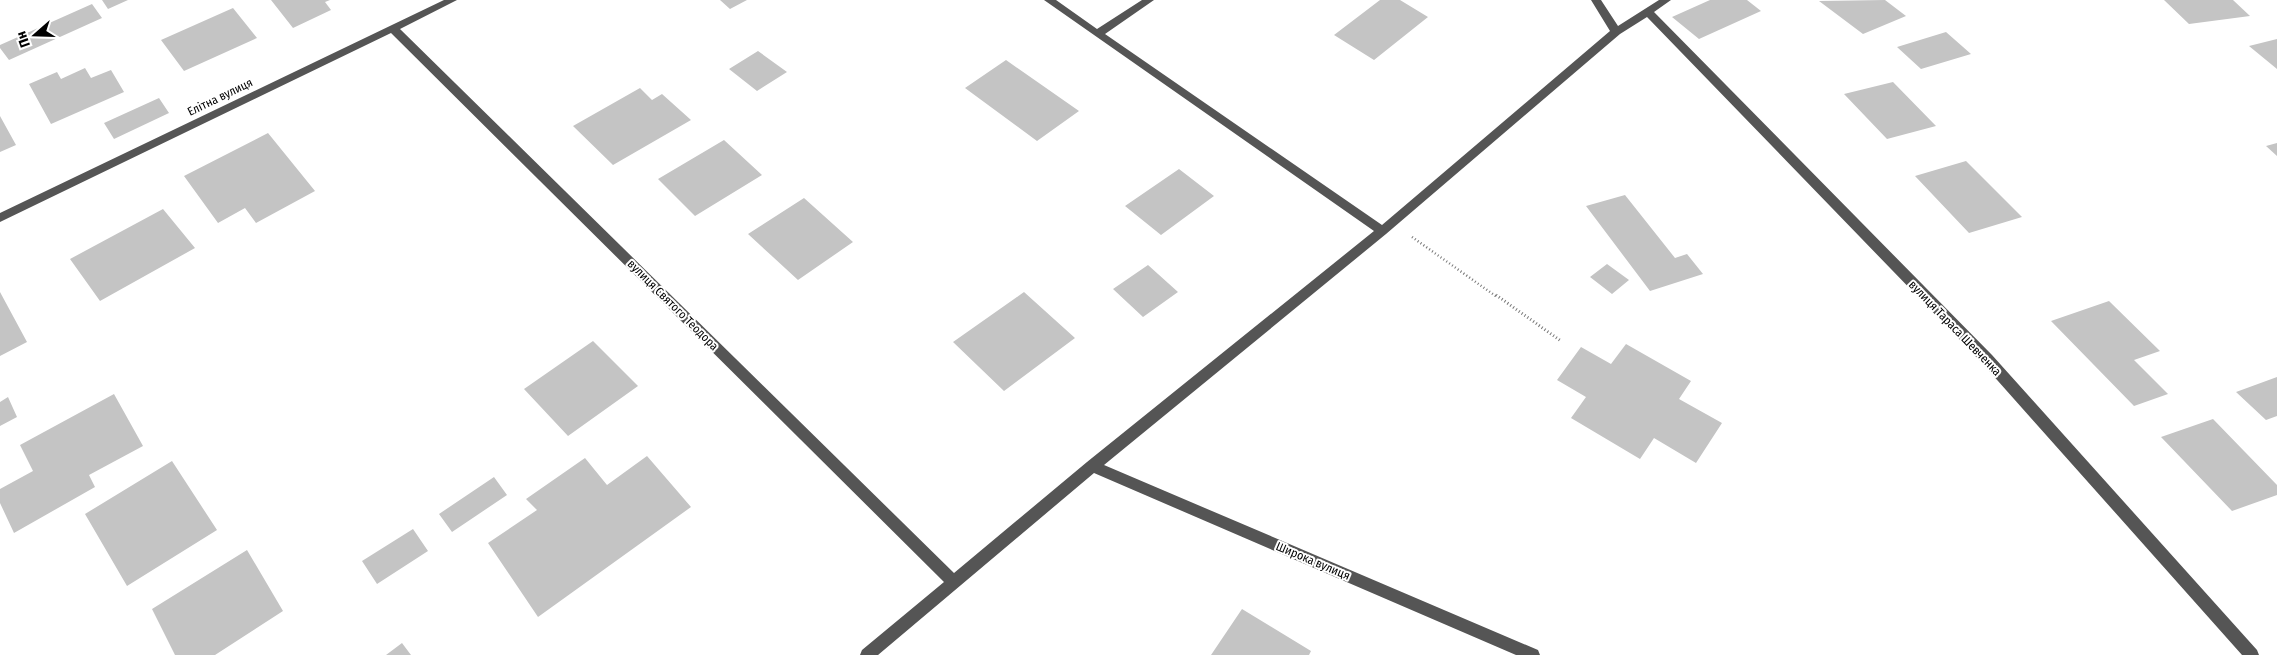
<svg xmlns="http://www.w3.org/2000/svg" width="2277" height="655" font-family="'Fira Sans Condensed',sans-serif">
  <style>
    .building { fill: #c4c4c4 }
    .lines { fill: none; stroke-linecap: round; stroke-linejoin: round }
    .path-far1 { stroke: #777; stroke-width: 2.5; stroke-dasharray: 1 2.5; stroke-linecap: butt }
    .path { stroke: #777; stroke-width: 3; stroke-dasharray: 1 2.5; stroke-linecap: butt }
    .minor { fill: #555; fill-rule: evenodd }
    .labels { text-anchor: middle; stroke-width: 4; stroke-linejoin: round; paint-order: stroke }
    .street-label { font-size: 12px; fill: #000; stroke: #fff }
  </style>
  <rect width="100%" height="100%" fill="#fff"/>
  <path class="building" d="M102,0H128L108,9Z
    M271,0H330L325,2L331,10L293,28Z
    M720,0H747L730,9Z
    M1380,0H1400L1428,17L1374,60L1334,35Z
    M1710,0H1747L1761,11L1699,39L1672,17Z
    M1885,0L1906,16L1863,34L1819,1Z
    M2164,0H2233L2250,16L2189,24Z
    M92,4L102,18L9,60L0,48V45Z
    M233,8L257,38L184,71L161,40Z
    M1946,32L1971,54L1921,69L1897,47Z
    M2277,39V69L2249,46Z
    M758,51L787,72L757,91L729,69Z
    M1006,60L1079,111L1037,141L965,88Z
    M85,68L91,78L111,70L124,92L51,124L29,84L57,72L61,79Z
    M1893,82L1936,126L1887,139L1844,94Z
    M640,88L652,100L662,94L691,120L613,165L573,126Z
    M159,98L169,113L114,139L104,123Z
    M0,116L16,145L0,152Z
    M268,133L315,191L256,223L245,208L218,223L184,176Z
    M724,140L762,175L695,216L658,179Z
    M2277,143V156L2266,146Z
    M1966,161L2022,217L1969,233L1915,176Z
    M1179,169L1214,196L1161,235L1125,206Z
    M1625,195L1675,258L1687,254L1703,274L1650,291L1586,206Z
    M804,198L853,242L798,280L748,234Z
    M163,209L195,248L100,301L70,259Z
    M1607,264L1629,280L1612,294L1590,277Z
    M1148,265L1178,292L1143,317L1113,289Z
    M0,292L27,342L0,356Z
    M1024,292L1075,338L1004,391L953,342Z
    M2109,301L2160,351L2134,360L2168,394L2134,406L2051,321Z
    M593,341L638,386L568,436L524,389Z
    M1626,344L1691,381L1679,399L1722,423L1696,463L1654,438L1640,459L1571,418L1586,397L1557,380L1581,347L1611,364Z
    M2277,377V416L2266,420L2236,392Z
    M114,394L143,446L89,475L95,487L14,533L0,503V489L33,471L20,445Z
    M8,397L17,417L0,426V402Z
    M2213,419L2277,485V495L2232,511L2161,437Z
    M647,456L691,507L538,617L488,543L537,510L526,499L585,458L607,485Z
    M172,461L217,530L127,586L85,514Z
    M494,477L507,495L452,532L439,514Z
    M413,529L428,551L377,584L362,561Z
    M247,550L283,611L215,655H175L152,609Z
    M1242,609L1311,651L1309,655H1211Z
    M402,643L411,655H386Z"/>
  <g class="lines">
    <path class="path-far1" d="M1412,237L1497,297"/>
    <path class="path" d="M1496,295L1561,341"/>
    <path class="minor" d="M444,0H457L400,29L954,573L1087,462L1374,231L1044,0H1056L1097,29L1142,0H1154L1105,34L1382,225L1610,31L1591,0H1601L1618,26L1659,0H1671L1654,12L1992,355L2257,650L2259,655H2242L1982,363L1647,17L1620,34L1386,234L1104,465L1538,650L1540,655H1516L1094,473L878,655H860L862,650L944,582L391,33L0,222V213Z"/>
  </g>
  <g class="labels">
    <g class="street-label">
      <text transform="translate(220 97) rotate(-26)" y="4">Елітна вулиця</text>
      <text transform="translate(673 305) rotate(45)" y="4">вулиця Святого Теодора</text>
      <text transform="translate(1955 328) rotate(46)" y="4">вулиця Тараса Шевченка</text>
      <text transform="translate(1313 561) rotate(23)" y="4">Широка вулиця</text>
    </g>
  </g>
  <g transform="translate(35 35) rotate(250)" stroke="#ffffff" stroke-width="4" paint-order="stroke">
  <path d="M0-4L9 19L0 12L-9 19Z" fill="#000000"/>
  <text y="-8" font-size="14" font-weight="bold" text-anchor="middle" fill="#000000">Пн</text>
  </g>
</svg>
